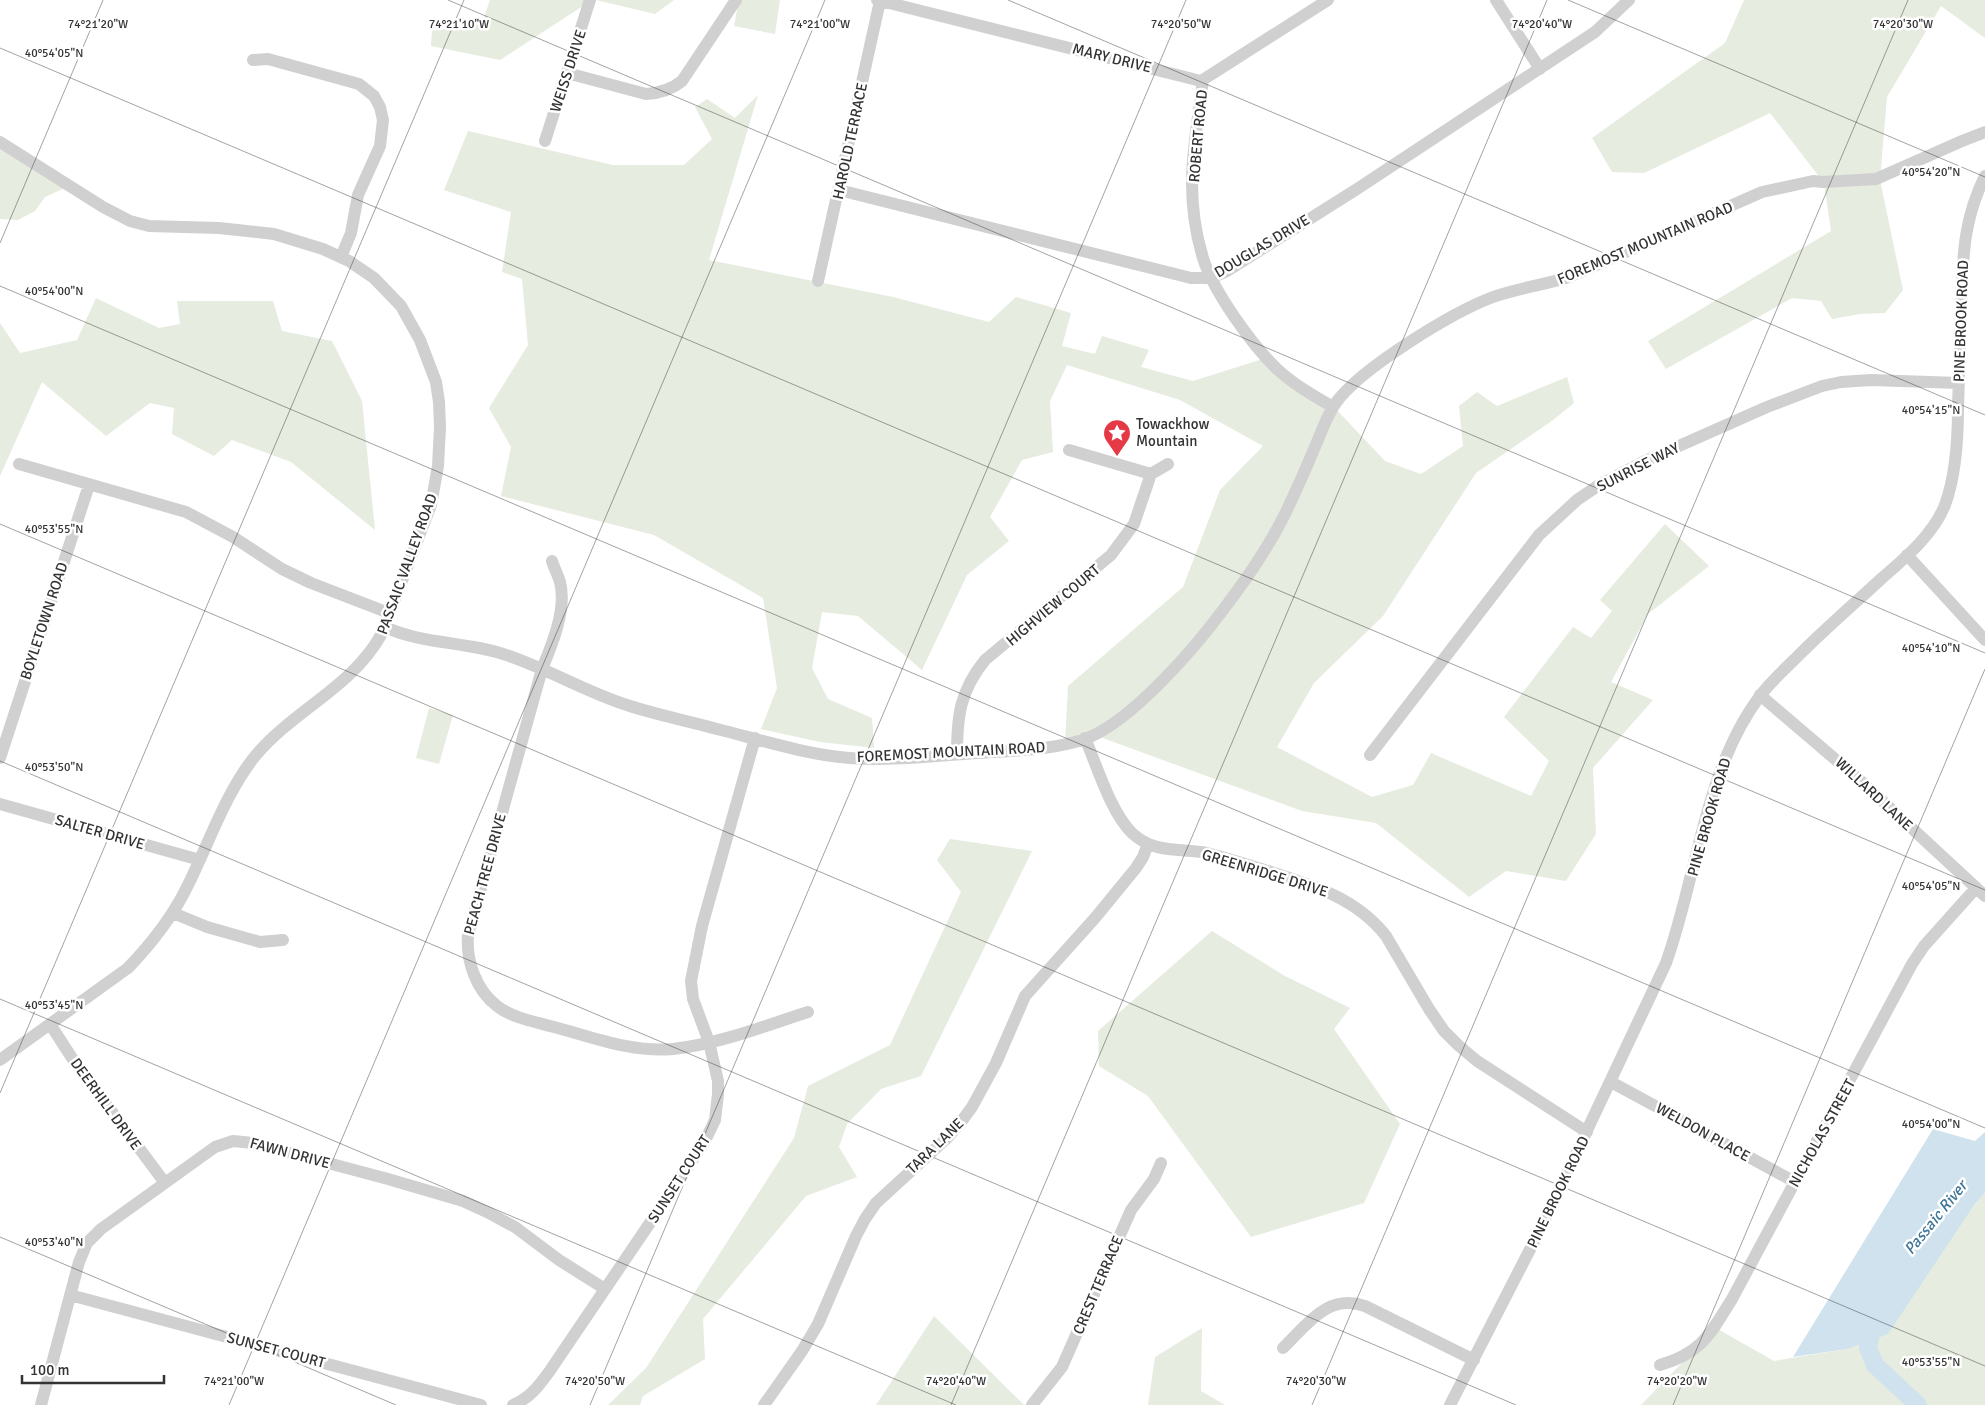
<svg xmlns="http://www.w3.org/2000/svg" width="1985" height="1405" font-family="Signika,sans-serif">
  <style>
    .green { fill: #e6ecdf }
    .water { fill: #cfe2ee }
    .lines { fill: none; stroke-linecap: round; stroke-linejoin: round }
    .river { stroke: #cfe2ee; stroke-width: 18 }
    .minor { stroke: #d0d0d0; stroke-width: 12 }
    .ticks { fill: none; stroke: #333; stroke-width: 1; stroke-opacity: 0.45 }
    .labels { text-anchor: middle; stroke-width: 5; stroke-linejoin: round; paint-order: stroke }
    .street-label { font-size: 15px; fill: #333; stroke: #fff }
    .poi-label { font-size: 15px; fill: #333; stroke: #fff; text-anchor: start }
    .water-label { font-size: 16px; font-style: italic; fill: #3f7597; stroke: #fff }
    .ticks-label { font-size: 12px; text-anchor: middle; fill: #333; stroke: #fff; stroke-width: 5; stroke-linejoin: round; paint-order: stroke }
  </style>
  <rect width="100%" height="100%" fill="#fff"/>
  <path class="green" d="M490,0H592L500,60L431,46L432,31L482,23Z
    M596,0H674L655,14Z
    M739,0H780L775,34L734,26Z
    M1744,0H1985V38L1941,6L1887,97L1880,180L1903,290L1885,313L1860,314L1832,319L1821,301L1792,298L1666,369L1648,341L1831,231L1824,183L1770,113L1644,173L1612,172L1592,138L1725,43Z
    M758,95L709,260L893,297L989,322L1016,297L1071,313L1062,346L1095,354L1102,336L1149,350L1141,367L1193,381L1269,357L1334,407L1385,461L1421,474L1463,446L1459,406L1477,392L1497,406L1567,377L1574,403L1553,420L1476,473L1383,616L1314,683L1277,747L1372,797L1413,785L1431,753L1531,796L1549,761L1504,717L1573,627L1591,638L1612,611L1600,600L1665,524L1709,566L1648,614L1611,682L1653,700L1593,768L1596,834L1566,881L1506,871L1469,897L1376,823L1302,811L1100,737L1065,744L1068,686L1183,587L1220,490L1263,446L1180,400L1067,365L1050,401L1053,452L1022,460L990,517L1009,541L967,575L922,670L858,616L822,612L812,668L828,699L872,718L874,748L820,742L761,729L777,688L763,598L654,535L501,496L511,447L489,408L528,345L522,279L502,272L511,212L444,190L468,131L613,165H684L712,139L695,107L707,99L735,118Z
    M0,147L65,188L45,197L35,211L18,220L0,219Z
    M96,298L159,328L180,324L177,301H273L282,331L332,341L362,401L375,530L291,462L232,440L214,456L172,434L174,408L150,403L106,436L42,382L0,476V323L20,353L77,340Z
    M429,708L453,715L439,764L416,758Z
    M950,839L1032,851L921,1076L881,1089L847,1124L839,1147L857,1177L806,1196L703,1319L705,1359L643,1396L640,1405H608L646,1368L794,1138L808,1086L890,1045L961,892L937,860Z
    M1212,931L1285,976L1350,1008L1334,1029L1400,1124L1364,1203L1251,1237L1148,1096L1099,1066L1098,1031Z
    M1985,1193V1405H1641L1716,1328L1774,1361L1847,1349Z
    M934,1316L1024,1405H876Z
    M1202,1328L1201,1391L1225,1405H1148L1155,1357Z"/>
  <path class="water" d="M1933,1129L1975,1141L1985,1132V1193L1974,1205L1888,1334L1847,1349L1793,1357Z"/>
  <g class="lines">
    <path class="river" d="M1874,1319L1868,1348L1875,1365L1918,1405"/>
    <path class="minor" d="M877,0L1201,81L1328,0
      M1496,0L1540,69
      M253,60L268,59L359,84L374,96L380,107L383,120L380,146L358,195L351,233L341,257
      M567,73L646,94C660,93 671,90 682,81L736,0
      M1203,80C1199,114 1192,148 1192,183C1192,207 1196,235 1203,258C1213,291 1252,345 1277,369C1293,384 1314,396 1333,407
      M545,141L590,0
      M0,142L103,207L130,221L149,226L219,228L274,234L323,249L349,261L374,278L401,306L420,340L436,382L439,402L440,427L438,466L431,505L381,635C352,687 294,710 256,755C226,791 208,846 186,889C171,919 151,944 128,968L0,1060
      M839,190L1191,278H1211L1227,271L1357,189L1595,32L1629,0
      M818,281L880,1
      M1069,450L1151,474
      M19,464L186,512L233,537L282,569L311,583L389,613
      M1907,555L1985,640
      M552,561C554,568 558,575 560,582C567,609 552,645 542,669L468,935C466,961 476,990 497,1006C512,1018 536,1022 554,1027C592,1037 633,1053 673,1049C719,1044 764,1026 808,1012
      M385,627C424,645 469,641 509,656C547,669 583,690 621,703C652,714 685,720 717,729C761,740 804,754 849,758C891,761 935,756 977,753C1011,751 1059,750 1090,737C1135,717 1194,649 1223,610C1246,580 1268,548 1285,514C1295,493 1305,471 1314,449C1321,434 1326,417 1335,404C1359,369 1453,312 1493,297C1518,288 1544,285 1569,277L1762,192L1813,181L1823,182L1876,179L1962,141L1985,132
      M1760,695L1863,783L1985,896
      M1085,738C1097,766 1111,813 1132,833C1154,854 1180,848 1207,853C1224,857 1241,863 1258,868C1305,883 1354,895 1386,936L1429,1009L1444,1031L1458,1045L1477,1061L1587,1132
      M957,754C957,716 960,691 985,660L1111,555L1134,524L1151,474L1168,464
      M1370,755L1539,535L1577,500L1599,485L1645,461L1767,407L1822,386L1841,382L1871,380L1959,383
      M0,758L89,485
      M0,804L200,860
      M173,913L207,927L260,942L283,940
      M50,1024L72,1058L165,1183
      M1611,1082L1795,1182
      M70,1295L481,1405
      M1283,1348C1307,1325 1327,1293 1365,1306L1474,1360
      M1660,1365C1702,1353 1710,1334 1732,1299L1912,964L1924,946L1976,888
      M41,1405L79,1262L87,1243L101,1229L215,1147L233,1141L253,1143L388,1179L463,1201L487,1212L515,1227L559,1260L605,1289
      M513,1405C530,1398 538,1387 549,1372L704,1143L715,1120L718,1094V1081L709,1042L693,999L691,981L702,926L755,738
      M764,1405L802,1351L818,1324L856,1236L865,1219L876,1203L948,1137L961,1122L972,1107L996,1063L1025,996L1095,918L1136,868L1143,857L1148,844
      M1032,1405L1062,1367L1131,1210L1154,1179L1161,1163
      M1450,1405L1540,1230L1666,963C1697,877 1704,770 1760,696C1771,681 1786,668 1800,654C1826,628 1854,604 1881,579C1905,558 1933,535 1945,505C1956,475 1958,440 1958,408C1959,376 1960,343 1961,310C1963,260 1962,223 1985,176"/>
  </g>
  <path class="ticks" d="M448,0L1985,653M1008,0L1985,415M1568,0L1985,177M0,48L1985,890M0,243L103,0M0,286L1985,1128M0,524L1985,1366M0,761L1516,1405M0,999L956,1405M0,1093L464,0M0,1237L396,1405M229,1405L825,0M590,1405L1186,0M951,1405L1547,0M1312,1405L1908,0M1673,1405L1985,669"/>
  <defs>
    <g id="sight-pin" transform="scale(1.4375)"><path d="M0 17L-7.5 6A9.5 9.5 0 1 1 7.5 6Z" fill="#e63946" stroke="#fff"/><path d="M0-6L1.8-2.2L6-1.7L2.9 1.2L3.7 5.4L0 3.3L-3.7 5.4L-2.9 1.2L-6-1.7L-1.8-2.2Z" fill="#fff"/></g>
  </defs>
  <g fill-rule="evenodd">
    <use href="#sight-pin" x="1117" y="433"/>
  </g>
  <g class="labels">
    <g class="street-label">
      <text transform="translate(1112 58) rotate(14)" y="5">MARY DRIVE</text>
      <text transform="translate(568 71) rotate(-72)" y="5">WEISS DRIVE</text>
      <text transform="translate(1198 136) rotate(-85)" y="5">ROBERT ROAD</text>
      <text transform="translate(850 141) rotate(-78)" y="5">HAROLD TERRACE</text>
      <text transform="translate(1645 243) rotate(-23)" y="5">FOREMOST MOUNTAIN ROAD</text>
      <text transform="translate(1262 246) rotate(-31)" y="5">DOUGLAS DRIVE</text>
      <text transform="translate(1961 321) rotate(-88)" y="5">PINE BROOK ROAD</text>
      <text transform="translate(1638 467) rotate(-27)" y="5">SUNRISE WAY</text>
      <text transform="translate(407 564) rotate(-70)" y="5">PASSAIC VALLEY ROAD</text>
      <text transform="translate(1053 605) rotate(-40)" y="5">HIGHVIEW COURT</text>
      <text transform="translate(44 621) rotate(-72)" y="5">BOYLETOWN ROAD</text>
      <text transform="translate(951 752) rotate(-3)" y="5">FOREMOST MOUNTAIN ROAD</text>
      <text transform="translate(1874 794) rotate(43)" y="5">WILLARD LANE</text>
      <text transform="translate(1709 817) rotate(-74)" y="5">PINE BROOK ROAD</text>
      <text transform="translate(100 832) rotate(16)" y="5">SALTER DRIVE</text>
      <text transform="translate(1265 873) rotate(17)" y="5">GREENRIDGE DRIVE</text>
      <text transform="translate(485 874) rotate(-75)" y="5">PEACH TREE DRIVE</text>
      <text transform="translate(106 1104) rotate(54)" y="5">DEERHILL DRIVE</text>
      <text transform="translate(1703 1132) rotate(29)" y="5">WELDON PLACE</text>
      <text transform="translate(1822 1133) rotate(-61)" y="5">NICHOLAS STREET</text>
      <text transform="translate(935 1146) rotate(-44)" y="5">TARA LANE</text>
      <text transform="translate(290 1153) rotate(15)" y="5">FAWN DRIVE</text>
      <text transform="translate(679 1179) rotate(-57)" y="5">SUNSET COURT</text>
      <text transform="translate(1558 1192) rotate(-64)" y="5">PINE BROOK ROAD</text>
      <text transform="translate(1098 1285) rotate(-67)" y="5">CREST TERRACE</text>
      <text transform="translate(276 1350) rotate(15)" y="5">SUNSET COURT</text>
    </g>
    <g class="poi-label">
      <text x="1136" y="429">Towackhow<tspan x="1136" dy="17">Mountain</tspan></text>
    </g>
    <g class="water-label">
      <text transform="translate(1935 1217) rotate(-51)" y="6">Passaic River</text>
    </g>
  </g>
  <g class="ticks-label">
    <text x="98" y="28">74°21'20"W</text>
    <text x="459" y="28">74°21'10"W</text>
    <text x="820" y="28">74°21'00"W</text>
    <text x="1181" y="28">74°20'50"W</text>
    <text x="1542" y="28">74°20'40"W</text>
    <text x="1903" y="28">74°20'30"W</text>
    <text x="54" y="57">40°54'05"N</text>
    <text x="1931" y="176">40°54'20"N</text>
    <text x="54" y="295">40°54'00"N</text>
    <text x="1931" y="414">40°54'15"N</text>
    <text x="54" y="533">40°53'55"N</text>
    <text x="1931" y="652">40°54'10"N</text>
    <text x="54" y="771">40°53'50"N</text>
    <text x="1931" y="890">40°54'05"N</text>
    <text x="54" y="1009">40°53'45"N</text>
    <text x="1931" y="1128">40°54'00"N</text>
    <text x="54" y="1246">40°53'40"N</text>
    <text x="1931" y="1366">40°53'55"N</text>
    <text x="234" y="1385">74°21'00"W</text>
    <text x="595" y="1385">74°20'50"W</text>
    <text x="956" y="1385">74°20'40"W</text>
    <text x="1316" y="1385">74°20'30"W</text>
    <text x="1677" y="1385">74°20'20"W</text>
  </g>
  <path d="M22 1375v8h142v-8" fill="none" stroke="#333333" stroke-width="2.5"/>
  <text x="30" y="1375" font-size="15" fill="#333333" stroke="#ffffff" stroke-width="4" paint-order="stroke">100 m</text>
</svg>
